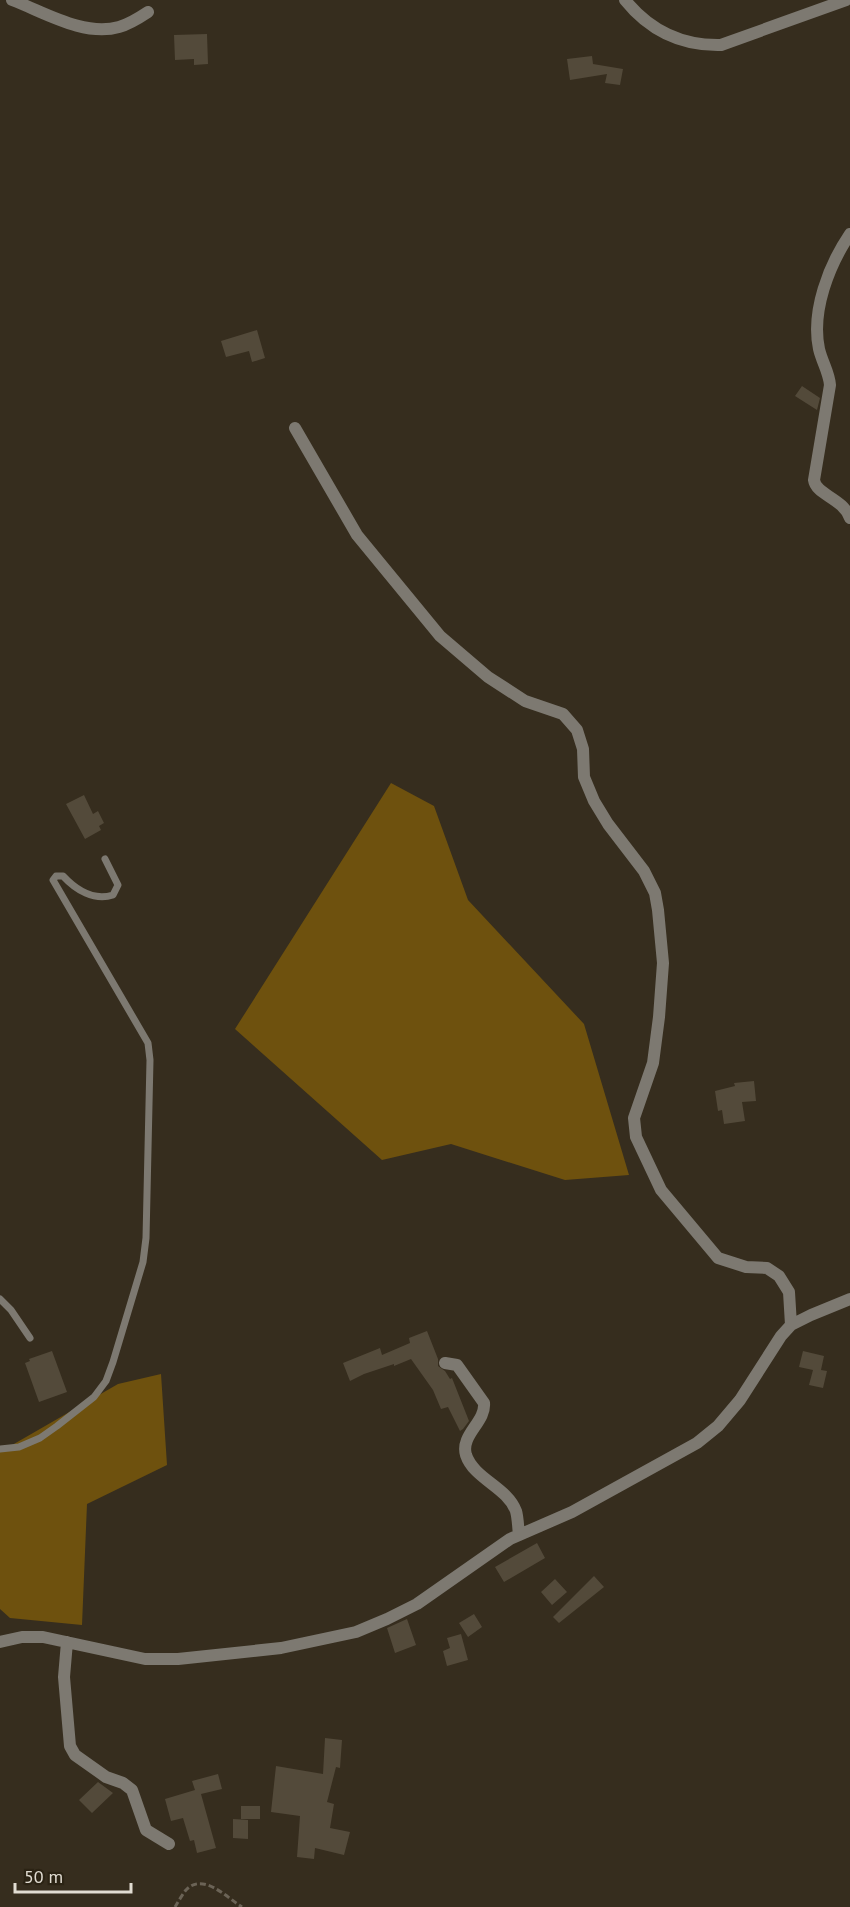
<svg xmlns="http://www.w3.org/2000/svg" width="850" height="1907" font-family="'PT Sans',sans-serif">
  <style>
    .forest { fill: #6e510e }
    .building { fill: #534a3a }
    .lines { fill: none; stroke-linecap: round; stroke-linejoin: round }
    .path { stroke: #6b6356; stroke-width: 3; stroke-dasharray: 6 3; stroke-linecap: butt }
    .service { stroke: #7d7971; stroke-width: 7 }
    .minor { stroke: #7d7971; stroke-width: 12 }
  </style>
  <rect width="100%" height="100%" fill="#362d1e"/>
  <path class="forest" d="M391,783L434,806L468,900L584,1024L629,1175L565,1180L451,1144L382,1160L235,1029Z
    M161,1374L167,1465L87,1504L82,1625L10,1618L0,1609V1452L118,1384Z"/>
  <path class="building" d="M207,34L208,64L194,65V59L175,60L174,35Z
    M592,56L593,64L623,69L620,85L605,83L607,74L570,80L567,59Z
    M257,330L265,358L252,362L249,351L226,357L221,341Z
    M802,386L820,398L817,410L795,396Z
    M84,795L93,814L98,811L104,823L99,826L101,830L85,839L66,804Z
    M754,1081L756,1101L742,1102L745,1121L724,1124L722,1110L718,1111L715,1091L735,1086L734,1083Z
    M427,1331L438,1359V1366L445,1371L450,1379L452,1378L469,1421L463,1429L460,1431L448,1407L441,1409L433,1390L411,1359L394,1366V1364L364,1374L350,1381L343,1363L380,1348L382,1355L410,1343L409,1338Z
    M52,1351L67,1392L39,1402L25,1363L30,1361L29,1359Z
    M803,1351L824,1356L821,1370L827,1371L823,1388L809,1385L813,1370L799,1367Z
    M537,1543L545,1558L504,1582L495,1567Z
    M594,1576L604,1587L559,1623L553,1617Z
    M555,1579L567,1592L552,1605L541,1592Z
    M474,1614L482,1627L468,1637L459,1623Z
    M407,1619L416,1645L395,1653L387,1628Z
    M461,1634L468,1660L447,1666L443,1651L450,1648L447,1638Z
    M325,1738L342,1740L340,1768L336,1767L327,1802L334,1804L330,1828L350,1832L344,1855L315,1848L314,1859L297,1857L300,1816L271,1812L276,1766L323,1774Z
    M218,1774L222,1789L201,1794L216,1848L197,1853L194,1840L190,1841L183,1818L171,1821L165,1799L195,1790L192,1781Z
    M98,1782L113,1793L92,1813L79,1800Z
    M241,1806H260V1819H241Z
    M233,1819L248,1820V1839L233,1838Z"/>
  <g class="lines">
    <path class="path" d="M175,1907C178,1902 182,1895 186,1890C203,1872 226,1897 242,1907"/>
    <path class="service" d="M0,1299L11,1310L30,1338
      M0,1449L19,1447L40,1438L57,1426L94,1397L106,1381L113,1362L143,1262L146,1238L150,1060L148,1043L53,880L56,876H63C76,890 94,901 113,895L118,885L105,859"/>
    <path class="minor" d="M12,0C44,12 84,37 119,27C130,24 139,18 148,12
      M625,0C650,31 681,46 721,45L846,0
      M850,234C829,265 811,311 819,349C822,362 829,372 830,385L814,480C816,495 843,498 850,518
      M295,428L357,535L440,636L488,677L525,701L563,714L577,730L583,749L584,777L594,801L608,824L644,871L655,893L658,910L663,963L659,1017L653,1063L634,1118L636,1137L661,1190L718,1258L746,1267L767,1268L779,1276L789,1292L791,1325
      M445,1363L457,1365L484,1403C486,1422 460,1435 466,1455C474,1479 507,1487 516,1511C518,1518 518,1527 519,1535
      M0,1642L22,1637H43L145,1659H178L281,1648L356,1632L387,1619L417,1604L510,1539L572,1512L697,1443L718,1426L740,1400L781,1336L791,1325L811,1315L850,1299
      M67,1642L64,1677L70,1746L75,1755L106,1777L123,1783L132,1790L146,1830L169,1844"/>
  </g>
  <path d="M15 1883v9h116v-9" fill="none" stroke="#e1dcd2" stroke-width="3"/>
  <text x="24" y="1883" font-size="18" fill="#e1dcd2" stroke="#2b2314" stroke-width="4.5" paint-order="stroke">50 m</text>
</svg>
